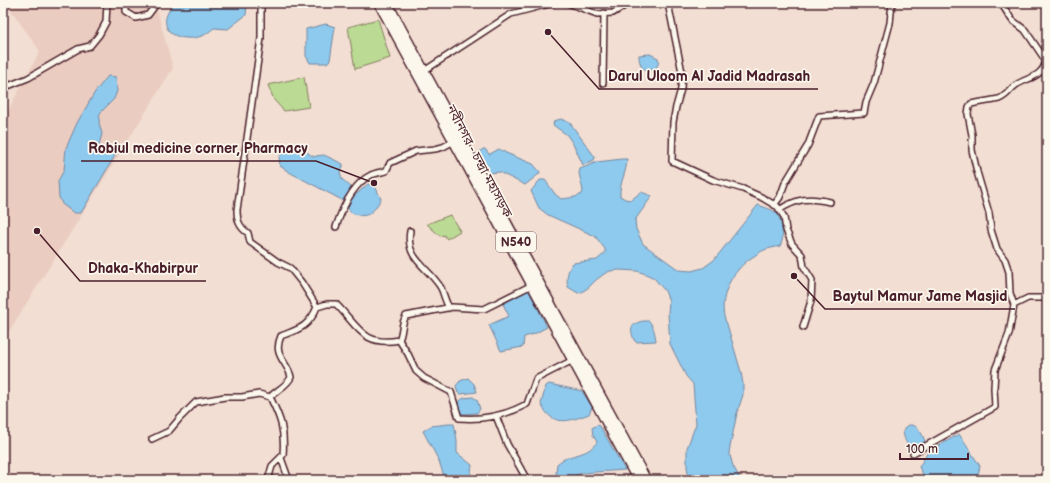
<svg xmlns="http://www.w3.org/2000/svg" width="1050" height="483" font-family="'Balsamiq Sans','Noto Sans Bengali',sans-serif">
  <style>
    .built { fill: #ebccc0 }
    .green { fill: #bbda93; stroke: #827c5f }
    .water { fill: #8ecaee; stroke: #7386a0 }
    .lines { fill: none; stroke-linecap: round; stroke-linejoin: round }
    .street-casing { stroke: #4a1f2b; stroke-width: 8 }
    .highway-casing { stroke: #4a1f2b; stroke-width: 12 }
    .street { stroke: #fbf7ec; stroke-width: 5 }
    .highway { stroke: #fbf7ec; stroke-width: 9 }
    .labels { text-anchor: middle; stroke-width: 3.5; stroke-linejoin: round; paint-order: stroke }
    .shield { fill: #fbf7ec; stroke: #7f6065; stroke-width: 1 }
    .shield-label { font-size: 12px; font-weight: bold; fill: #4a1f2b }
    .street-label { font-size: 13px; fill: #4a1f2b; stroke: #fbf7ec }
    .leader { fill: none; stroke: #4a1f2b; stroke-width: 1.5 }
    .callout-dot { fill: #4a1f2b; stroke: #fbf7ec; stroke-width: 1.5 }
    .callout-label { font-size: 14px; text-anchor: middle; font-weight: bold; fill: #4a1f2b; stroke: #fbf7ec; stroke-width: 3.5; stroke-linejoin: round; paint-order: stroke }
  </style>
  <rect width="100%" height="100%" fill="#f2ded2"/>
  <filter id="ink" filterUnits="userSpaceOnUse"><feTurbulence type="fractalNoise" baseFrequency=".025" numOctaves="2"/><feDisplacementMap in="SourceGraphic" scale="8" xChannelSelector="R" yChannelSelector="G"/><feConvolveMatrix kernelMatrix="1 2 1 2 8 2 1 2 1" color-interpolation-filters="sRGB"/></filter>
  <g filter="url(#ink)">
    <path class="built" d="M6,3H155L173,68L3,341V120L40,51Z"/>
    <path class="green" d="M378,19L390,58L355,69L348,27Z
      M304,77L309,107L284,111L274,100L268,85Z
      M450,215L460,231L447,239L444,235L440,236L427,224Z"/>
    <path class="water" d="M173,3H247L246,15L228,29L214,28C211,30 207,34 204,35C192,41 168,39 166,24C164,17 170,9 173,3Z
      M326,24L335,27L330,60L327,63H310L306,56V29Z
      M650,54L658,58L659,62L656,68C645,74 639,67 639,55Z
      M108,76L116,77L117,91L114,99L100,113L99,123L102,134L99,145L101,148L106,151L114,146L119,149L81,213H74L62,204L59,197L58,181L64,170L66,148L77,123L95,92Z
      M561,119L570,123L595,157L594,160L583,165L573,144L567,135L553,125L554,121Z
      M294,144C303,146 306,154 315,157L316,156L324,155L343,164V167L340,172L342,179L352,188L342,201L340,199L289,172L280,166L279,157L286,149Z
      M483,149H485L489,154H490L499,149L506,153L533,164L540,172L539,174L525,185L499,172L487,173L477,157V154Z
      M622,159H627C627,172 619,183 620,196L625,199L631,200L641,192L652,196L635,220L636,229L643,244L679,270L691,271L703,268L714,260L758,205C775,211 780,211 782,230C783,237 783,240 780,246C774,248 767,248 762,251C754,256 744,262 738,270C726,283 718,308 727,324L741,372L743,384V395L737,413L729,452L733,466L741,480H689L687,467V448L696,424L693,384L686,376L670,344L668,313L669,301L665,291L654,278L646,274L637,271L619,270L610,271L604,274L596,280L589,287L582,292L578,293L568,287C566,278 567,271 573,263L597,260L605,253V249L595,236L548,215L539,208L531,191L540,180H545L555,194L561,199C568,198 575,198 582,194L583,191L579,173L580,169L597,162Z
      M368,184L375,186L381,199C372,214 367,220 350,212L347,205L351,199Z
      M528,289L547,327L534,334L524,337L523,347L501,351L489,325L509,316L503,304Z
      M643,321H649C654,327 655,334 656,341L636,342L634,340C630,329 630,324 643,321Z
      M468,378L474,384L477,392L461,394L458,393L456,386L460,381Z
      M549,384L582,391L592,407L589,414C568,422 552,427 541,404L546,386Z
      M473,397L477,400L480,409L477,413L464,414L460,413L458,407V402L464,398Z
      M449,424H454L457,440V453L472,465L470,479L466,480H445L439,461L423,431L431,426Z
      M597,425L600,426L625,470L582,473L565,479L559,478L556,473L557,464C570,452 586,458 597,442L593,435L592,428Z
      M909,425C918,424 922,434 925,441C912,452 906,448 903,432L905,428Z
      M959,434L980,466L978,475L967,480H926L919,467L928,452Z"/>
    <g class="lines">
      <g class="street-casing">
        <path id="street" d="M126,3V12L136,18L148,15L157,3
          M261,3V38L237,210C237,220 239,227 248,233L250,242L278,262L290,268L302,283L317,307
          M568,3L597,14L613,13L629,3
          M668,3L682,72L681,89L676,107L673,122L672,161L713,180L743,189L761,197L778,207L784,217L786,230L792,244L802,255L804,267L812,280L811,301L803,327
          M424,71L511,14L553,3
          M603,83L604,13
          M3,88L28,78L78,49L90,46L99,35L106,22L107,3
          M774,205L780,197L785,183L808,145L819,116L864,113L866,102L874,83L890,23L892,3
          M779,210C798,198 809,197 830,202
          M336,227C342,209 352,184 371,175C376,173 381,172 386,171L390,163L416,151L435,149L443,147L454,141
          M410,231C405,260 428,266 441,288C444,294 445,301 449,308
          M1014,305L1028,298H1047
          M399,340L408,354L416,371L424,378L451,392L459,418C484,420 505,416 527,404L536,379L573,360
          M496,416L507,444L527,480
          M152,439L169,431L180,418L196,402L225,397H242L259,394L270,397C276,391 289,384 291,377C288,362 272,356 281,336C299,329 309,327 317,307L327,304H336C358,326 363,347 399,340C403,332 401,323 406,316L452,307L484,309L532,285
          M913,453L995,407L994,388L995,370L1009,334L1014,305L1010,293L1009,272L1005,260L997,249L991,230L989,213L977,172L972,150V135L968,114L969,107L971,104C980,102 990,101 999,99C1007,96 1010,89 1016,85C1028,77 1042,78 1046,61L1025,30L1012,20L1001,3
          M281,458L289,480
          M268,480L272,466L283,455C285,430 281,419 270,397"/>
      </g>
      <g class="highway-casing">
        <path id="highway" d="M379,3L638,480
          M387,3L646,480"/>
      </g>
      <use href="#street" class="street"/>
      <use href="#highway" class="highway"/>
    </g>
  </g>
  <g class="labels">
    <rect class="shield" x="496" y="232" width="40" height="20" rx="3"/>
    <g class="shield-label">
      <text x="516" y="246">N540</text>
    </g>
    <g class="street-label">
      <text transform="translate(480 161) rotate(62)" y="5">নবীনগর - চন্দ্রা মহাসড়ক</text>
    </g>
  </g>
  <path class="leader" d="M548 32L599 89H818M374 183L316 161H81M37 231L80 281H206M794 276L825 309H1015"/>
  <g class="callout-dot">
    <circle cx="548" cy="32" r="4"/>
    <circle cx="374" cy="183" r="4"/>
    <circle cx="37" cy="231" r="4"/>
    <circle cx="794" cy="276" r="4"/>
  </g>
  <g class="callout-label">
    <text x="709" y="81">Darul Uloom Al Jadid Madrasah</text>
    <text x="198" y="153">Robiul medicine corner, Pharmacy</text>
    <text x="143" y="273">Dhaka-Khabirpur</text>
    <text x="920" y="301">Baytul Mamur Jame Masjid</text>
  </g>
  <rect width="1050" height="483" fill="none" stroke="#fbf7ec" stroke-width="16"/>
  <rect x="8" y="8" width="1034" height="467" fill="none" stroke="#4a1f2b" stroke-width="1.5" filter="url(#ink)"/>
  <path d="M900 453v6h68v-6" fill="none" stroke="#4a1f2b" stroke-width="2"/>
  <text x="906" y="453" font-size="12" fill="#4a1f2b" stroke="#fbf7ec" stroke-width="3" paint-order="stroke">100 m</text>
</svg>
